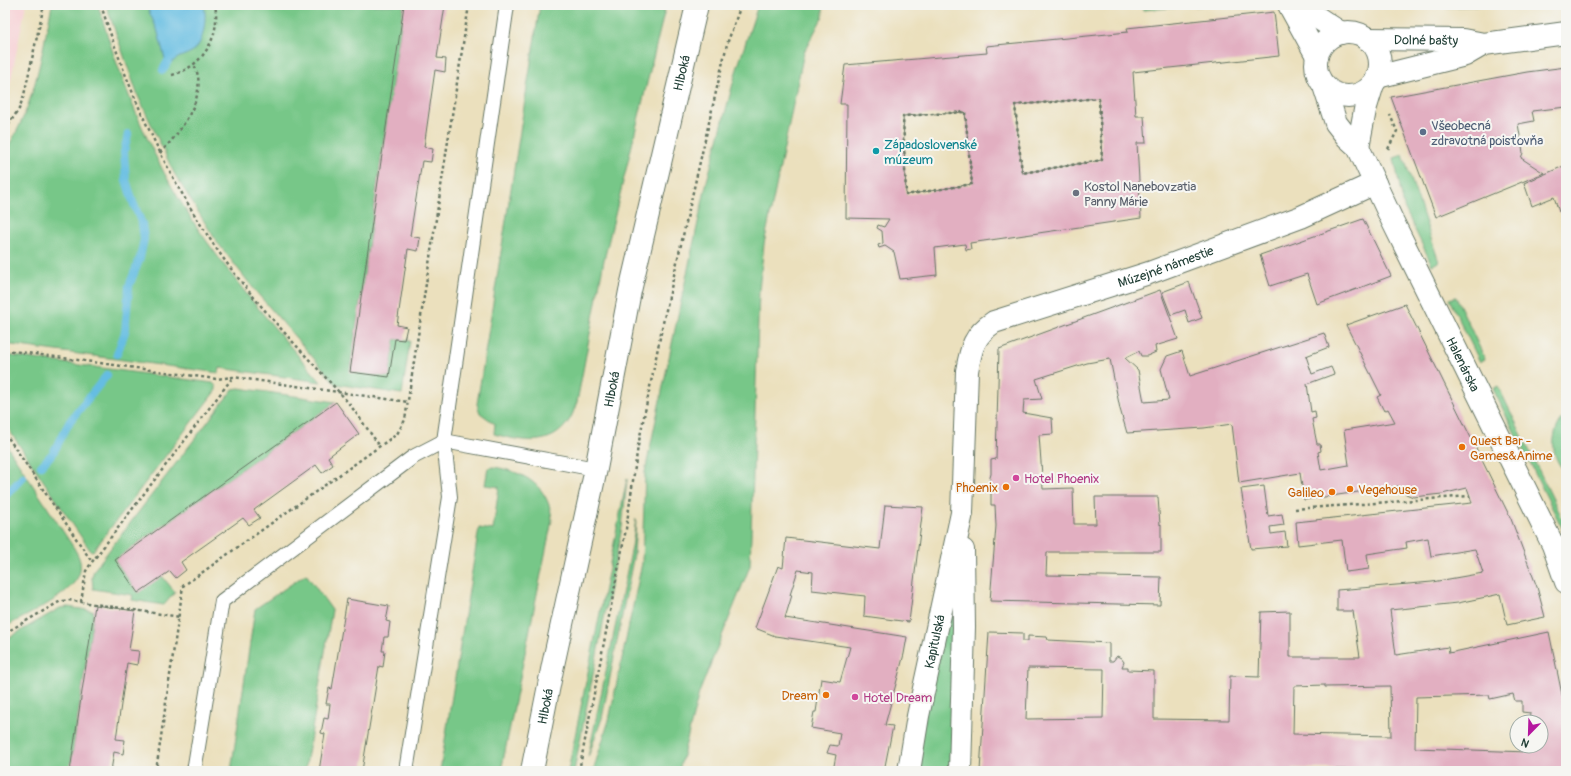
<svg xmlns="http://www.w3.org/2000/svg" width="1571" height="776" font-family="Pangolin,sans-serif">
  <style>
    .built { fill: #f7cfd4 }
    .green { fill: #77c788; stroke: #4b825e }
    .water { fill: #65bde2; stroke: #427d8b }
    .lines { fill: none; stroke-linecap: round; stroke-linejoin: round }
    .stream { stroke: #65bde2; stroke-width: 8 }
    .building { fill: #e2afc1; fill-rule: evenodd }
    .service-casing { stroke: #667664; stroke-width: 16 }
    .minor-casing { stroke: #667664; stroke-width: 24 }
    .tertiary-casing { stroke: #667664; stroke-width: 24 }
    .path { stroke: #667664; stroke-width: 2.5; stroke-dasharray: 3 3; stroke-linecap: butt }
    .service { stroke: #fff; stroke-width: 14 }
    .minor { stroke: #fff; stroke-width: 22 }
    .tertiary { stroke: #fff; stroke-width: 22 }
    .service-dot { fill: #5c6f8a; stroke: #f6f6f2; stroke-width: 1.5 }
    .culture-dot { fill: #0f9aa8; stroke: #f6f6f2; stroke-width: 1.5 }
    .worship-dot { fill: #6b7280; stroke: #f6f6f2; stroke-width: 1.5 }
    .food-dot { fill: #e8710a; stroke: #f6f6f2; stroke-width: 1.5 }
    .hotel-dot { fill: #d1479c; stroke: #f6f6f2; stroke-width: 1.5 }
    .labels { text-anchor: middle; stroke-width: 4; stroke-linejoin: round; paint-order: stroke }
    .street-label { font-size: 13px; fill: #1f3d34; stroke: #f6f6f2 }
    .service-label { font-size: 13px; fill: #4e5e75; stroke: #f6f6f2; text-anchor: start }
    .culture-label { font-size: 13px; fill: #0d838f; stroke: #f6f6f2; text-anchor: start }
    .worship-label { font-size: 13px; fill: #5b616d; stroke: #f6f6f2; text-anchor: start }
    .food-label { font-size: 13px; fill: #c56008; stroke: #f6f6f2; text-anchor: end }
    .hotel-label { font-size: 13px; fill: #b23c85; stroke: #f6f6f2; text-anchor: start }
  </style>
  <rect width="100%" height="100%" fill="#f6f6f2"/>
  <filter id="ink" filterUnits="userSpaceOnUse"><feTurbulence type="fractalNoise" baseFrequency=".025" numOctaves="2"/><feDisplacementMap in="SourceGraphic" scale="8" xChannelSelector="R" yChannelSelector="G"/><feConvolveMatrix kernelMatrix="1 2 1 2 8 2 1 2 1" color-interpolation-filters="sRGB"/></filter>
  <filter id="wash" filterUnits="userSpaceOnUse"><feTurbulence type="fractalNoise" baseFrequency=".012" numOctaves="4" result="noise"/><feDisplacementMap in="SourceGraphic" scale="16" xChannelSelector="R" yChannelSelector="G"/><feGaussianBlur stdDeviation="0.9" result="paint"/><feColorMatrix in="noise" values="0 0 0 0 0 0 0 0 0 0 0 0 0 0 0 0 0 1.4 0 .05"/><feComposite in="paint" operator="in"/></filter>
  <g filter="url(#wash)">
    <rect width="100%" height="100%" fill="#ebe0bd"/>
    <path class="built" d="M5,5H26L5,109Z"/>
    <path class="green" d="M52,5H98C123,89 156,172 208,243C243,292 282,337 321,382L220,368L219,373L5,344V151C35,107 41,56 52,5Z
      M106,5H404L350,371L389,377L395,339L410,341L402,394L336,384L257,293L217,242L174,173L138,96Z
      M540,5H666L604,260L577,402C575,407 573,414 570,419C552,449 521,441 494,434L495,424L480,413L477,404Z
      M758,5H823V16L804,52L764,244L759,290L750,566L699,693L679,771H593L609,720L642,563L645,472L678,315L707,181L736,72Z
      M1143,5H1211L1143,10Z
      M1353,5H1494L1450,7Z
      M1403,155L1439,262L1432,265L1404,207L1394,158Z
      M1456,297L1485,359L1480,362L1449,299Z
      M5,355L213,383L216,386V390L93,551L90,550L5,424Z
      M1498,386L1566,526V536L1493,389Z
      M239,388L336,402L115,560L138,593L162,576L175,592L164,605L132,600L133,595L93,589L92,577L94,570L233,389Z
      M1566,415V472C1549,458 1550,429 1566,415Z
      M5,443L74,548C78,555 82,562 80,571C76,594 24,616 5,627Z
      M494,467C525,472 549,486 552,520L501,771H440L479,528L493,530L499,487L485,485L488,468Z
      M627,479L622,527L574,771H568Z
      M962,513L960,771H909Z
      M636,519L634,554L602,718L588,757L632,547Z
      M306,574L332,610L305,771H231L255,609Z
      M68,607L94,611L70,771H5V640L60,608Z"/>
    <path class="water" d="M146,5H204C207,17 204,44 193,51C185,56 178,56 171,63L165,59L157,29Z"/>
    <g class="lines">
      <path class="stream" d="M163,70L168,61
        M117,354L125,332L129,286L140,258L144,239L142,224L133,202L126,180L124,152L128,134
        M41,466L53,453L70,421L107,375
        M5,496L23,477"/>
    </g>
    <g id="blocks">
      <path class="building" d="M404,5H445L437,58L446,59L445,72L435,70L424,147L433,149L431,162L422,161L410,236L420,238L418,251L408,249L397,325L407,327L404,340L395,339L389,377L350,372Z
        M1274,12L1279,56L1133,72L1136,116H1144L1146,143H1137L1141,218L970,243L971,249L966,250L965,244L935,248L937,275L900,279L894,252L885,246L879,248L878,245L883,243L882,231L877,228L878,225L884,227L889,219L846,218L847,104H840L845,65L987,53L986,46L1128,32L1127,28ZM1099,98L1102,160L1022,173L1015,105ZM965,112L972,184L906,195L903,116Z
        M1566,67V107L1532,111L1534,121L1518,124L1523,153L1521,158L1544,173L1436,217L1391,97L1527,72Z
        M1566,165V210L1559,212L1554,197L1532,206L1524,183Z
        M1363,219L1391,276L1317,304L1307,274L1270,286L1260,255Z
        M1189,282L1202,318L1189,323L1185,310L1171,315L1162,292Z
        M1160,290L1178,339L1155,346L1156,352L1147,356H1141L1139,351L1125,358L1138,370L1144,402L1169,400L1161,369L1167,356L1182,351L1190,376L1324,333L1329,347L1306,356L1312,374L1331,367L1334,374L1307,384L1311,412L1315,411L1316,418L1312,419L1317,444H1320L1321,451L1318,452L1321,470L1349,465L1344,430L1395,422L1388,409L1384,411L1377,397L1381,395L1346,325L1405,304L1511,519L1537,587L1545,617L1507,625L1500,594L1458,603L1390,610L1396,655L1448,647L1449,653L1549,632L1565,709L1566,771H1409L1292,768V771H980L989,632L1023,633V641H1028V636L1047,637L1048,640L1109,643V661H1113L1117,656L1121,658L1124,662L1122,667H1128V670L1154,671V719L1229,720L1230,676L1259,677L1261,612L1290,611V657H1360L1353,611H1337V590L1432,582L1483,573L1475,549L1431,556L1428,538L1406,542L1407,548L1367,554L1369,569L1346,572L1342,540L1298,545L1296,522L1472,503L1470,496L1467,488L1442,494L1413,497L1406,494L1399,486L1304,500L1300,473L1239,483L1232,424L1204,428L1127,433L1120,409L1110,359L1087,363L1036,379L1042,399L1024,400L1023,413L1052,418L1053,434L1039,435L1043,489L1073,488L1074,524H1096L1095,497H1158L1160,525L1161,524V552H1047L1046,575L1161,577L1160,605L990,601L996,526L995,505H991V490L989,481L991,474V460L996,459L999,349ZM1028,668L1104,669L1103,718L1026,719ZM1325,685V687L1390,686L1391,736L1293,734L1294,686ZM1513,694L1515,701H1522V712L1530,713L1529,722H1541V746H1528V752L1415,748L1416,697L1489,695L1490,699Z
        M336,402L359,434L328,457L333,465L322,473L316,465L254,510L260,518L249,525L243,518L181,562L186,570L176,578L170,571L138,593L115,560Z
        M1264,486L1268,516L1282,514L1284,525L1270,527L1271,534L1285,532L1287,546L1251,549L1241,489Z
        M885,505L923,507L909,622L864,616L865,596L812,590L813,572L798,570L790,595H792L785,618L907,637L904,654L885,725L893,726L884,771H833L836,755L827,753L830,745L838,746L840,733L811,728L814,712H816L821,679L840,682L850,647L775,636L755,628L778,566L783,568L786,538L880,549Z
        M347,599L389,606L386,621L390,622L388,637H384L382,651H385L383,667L379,666L362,771H319L325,734L321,733L324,718L328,719L330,704H326L329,688L332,689Z
        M95,605L135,611L129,650L139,651L137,665L127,663L116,739L125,740L123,754L114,752L111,771H70Z"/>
    </g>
  </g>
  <g filter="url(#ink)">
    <use href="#blocks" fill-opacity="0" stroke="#667664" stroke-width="1"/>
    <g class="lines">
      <g class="service-casing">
        <path id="service" d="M194,771L222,601L413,457L444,441L596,469
          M406,771L450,497L444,441L507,5"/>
      </g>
      <g class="minor-casing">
        <g id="minor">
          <path d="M1289,5L1317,56"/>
          <path d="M1305,5L1312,14L1341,33"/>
          <circle cx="1348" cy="64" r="32"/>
          <path id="s1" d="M1367,39L1463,40L1484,44L1566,33"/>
          <path d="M1377,77L1465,55L1484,44"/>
          <path id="s2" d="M1324,86L1336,123L1347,137L1358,147L1392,220L1553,545L1566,582"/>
          <path d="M1358,147L1365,110L1373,84"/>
          <path id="s3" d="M909,771L918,716L962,513L967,371C971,348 974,335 994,322L1149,273L1301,217L1375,183"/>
          <path d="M960,771L964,627L963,550"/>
        </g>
      </g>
      <g class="tertiary-casing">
        <g id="tertiary">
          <path id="s4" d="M532,771L553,665L596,469L630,291L697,5"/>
        </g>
      </g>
      <path class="path" d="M101,5C128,91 165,173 216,248C252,300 296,345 338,391C354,408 366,428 380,446
        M172,75C203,67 221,36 215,5
        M1099,98L1102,160L1022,173L1015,105Z
        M965,112L972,184L906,195L903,116Z
        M5,130L19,109L24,95L44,5
        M1388,149L1397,131L1390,115
        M160,153C180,133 210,94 194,65
        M5,350L216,379L233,377L408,402
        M5,433L92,562
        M1295,509L1470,496
        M81,602L86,571L92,562L233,377
        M5,633L59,602L68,600L180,617
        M156,771L183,586L397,434L405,420L469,5
        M579,771L626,529L638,446L663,323L727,44L741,5"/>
      <use href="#service" class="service"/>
      <use href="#minor" class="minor"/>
      <use href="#tertiary" class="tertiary"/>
    </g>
  </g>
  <circle class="service-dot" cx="1423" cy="132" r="4"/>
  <circle class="culture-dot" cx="876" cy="151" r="4"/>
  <circle class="worship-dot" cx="1076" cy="193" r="4"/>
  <g class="food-dot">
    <circle cx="1462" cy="447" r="4"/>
    <circle cx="1006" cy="487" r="4"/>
    <circle cx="1350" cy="489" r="4"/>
    <circle cx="1332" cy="492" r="4"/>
    <circle cx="826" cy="695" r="4"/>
  </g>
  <g class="hotel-dot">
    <circle cx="1016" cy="478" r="4"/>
    <circle cx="855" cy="697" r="4"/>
  </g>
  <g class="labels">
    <g class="street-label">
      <text dy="5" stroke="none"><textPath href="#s1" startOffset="59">Dolné bašty</textPath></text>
      <text dy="5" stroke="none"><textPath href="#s4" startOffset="714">Hlboká</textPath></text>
      <text dy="5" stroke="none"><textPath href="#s3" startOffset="644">Múzejné námestie</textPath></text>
      <text dy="5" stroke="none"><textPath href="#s2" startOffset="313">Halenárska</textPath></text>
      <text dy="5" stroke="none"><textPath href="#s4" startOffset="390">Hlboká</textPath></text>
      <text dy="5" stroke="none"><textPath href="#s3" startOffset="132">Kapitulská</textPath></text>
      <text dy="5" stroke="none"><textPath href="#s4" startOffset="66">Hlboká</textPath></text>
    </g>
    <g class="service-label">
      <text x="1431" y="130">Všeobecná<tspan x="1431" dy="15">zdravotná poisťovňa</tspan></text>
    </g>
    <g class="culture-label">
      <text x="884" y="149">Západoslovenské<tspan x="884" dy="15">múzeum</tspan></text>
    </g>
    <g class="worship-label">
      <text x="1084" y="191">Kostol Nanebovzatia<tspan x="1084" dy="15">Panny Márie</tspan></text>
    </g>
    <g class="food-label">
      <text x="1470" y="445" text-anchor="start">Quest Bar -<tspan x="1470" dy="15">Games&amp;Anime</tspan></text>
      <text x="998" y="492">Phoenix</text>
      <text x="1358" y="494" text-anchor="start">Vegehouse</text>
      <text x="1324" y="497">Galileo</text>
      <text x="818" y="700">Dream</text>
    </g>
    <g class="hotel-label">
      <text x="1024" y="483">Hotel Phoenix</text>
      <text x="863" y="702">Hotel Dream</text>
    </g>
  </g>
  <rect width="1571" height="776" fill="none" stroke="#f6f6f2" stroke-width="20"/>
  <g transform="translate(1529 734) rotate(203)"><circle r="19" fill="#f6f6f2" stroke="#a0aca6"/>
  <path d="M0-3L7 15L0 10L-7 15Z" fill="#b5179e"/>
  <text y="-6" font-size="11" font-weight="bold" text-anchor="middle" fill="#1f3d34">N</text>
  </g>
</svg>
